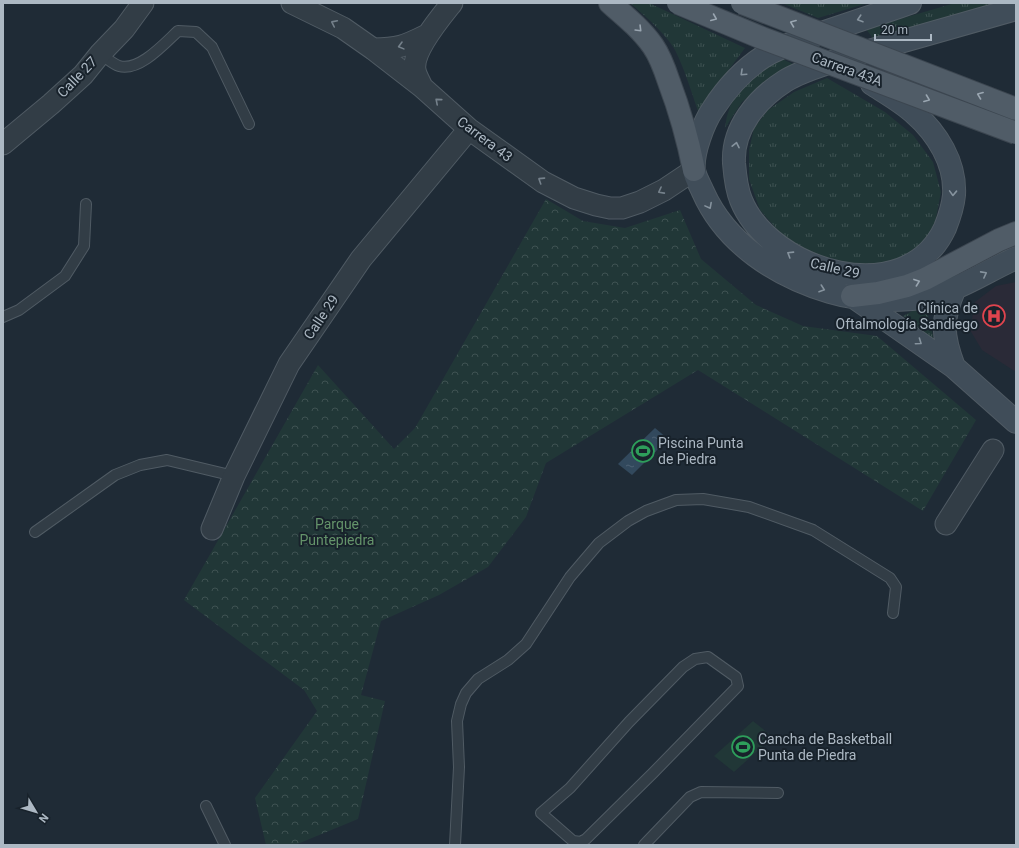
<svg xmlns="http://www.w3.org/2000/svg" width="1019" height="848" font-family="Roboto,sans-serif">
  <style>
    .medical { fill: #2a2a37 }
    .grass { fill: url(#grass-tufts) }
    .park { fill: url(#park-crowns) }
    .garden { fill: #213737 }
    .water { fill: url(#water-ripples) }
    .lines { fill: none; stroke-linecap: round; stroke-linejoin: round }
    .lane-casing { stroke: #505b64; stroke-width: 12 }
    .street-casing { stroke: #505b64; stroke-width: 23 }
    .secondary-casing { stroke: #505b64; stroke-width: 24 }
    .primary-casing { stroke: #3c4650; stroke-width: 24 }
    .lane { stroke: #323d46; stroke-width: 10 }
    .street { stroke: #323d46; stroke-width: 21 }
    .secondary { stroke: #404d59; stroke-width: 22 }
    .primary { stroke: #505c67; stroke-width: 22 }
    .primary-bridge-casing { stroke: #3c4650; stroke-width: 24; stroke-linecap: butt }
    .primary-bridge { stroke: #505c67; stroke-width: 22 }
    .oneway { stroke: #9aa6b1 }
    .oneway2 { stroke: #86939e }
    .oneway3 { stroke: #75818b }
    .labels { text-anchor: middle; stroke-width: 4; stroke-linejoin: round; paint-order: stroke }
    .street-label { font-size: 14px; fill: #acb8c3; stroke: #18222b }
    .poi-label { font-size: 14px; fill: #acb8c3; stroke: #18222b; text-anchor: start }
    .park-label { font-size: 14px; fill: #64936a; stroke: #18222b }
  </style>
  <defs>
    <pattern id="grass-tufts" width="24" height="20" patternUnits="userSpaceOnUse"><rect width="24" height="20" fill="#213737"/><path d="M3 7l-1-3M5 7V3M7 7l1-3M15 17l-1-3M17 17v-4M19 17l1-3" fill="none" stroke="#3f5252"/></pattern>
    <pattern id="park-crowns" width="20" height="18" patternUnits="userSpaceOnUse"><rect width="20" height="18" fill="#213737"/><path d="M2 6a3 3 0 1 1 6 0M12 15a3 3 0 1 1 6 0" fill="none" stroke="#3f5252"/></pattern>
    <pattern id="water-ripples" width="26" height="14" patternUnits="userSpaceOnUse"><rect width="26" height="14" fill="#32495d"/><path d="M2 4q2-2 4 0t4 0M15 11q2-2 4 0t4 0" fill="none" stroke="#4d6173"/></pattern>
  </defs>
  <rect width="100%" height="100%" fill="#1f2b36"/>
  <path class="medical" d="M1016,282V372L982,350L970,330L975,302L996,286Z"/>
  <path class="grass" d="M630,3H649L745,48L698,111C691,91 685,70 675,50C667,35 643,14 630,3Z
    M782,3H868L818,18Z
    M955,3H1008L875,41L866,29Z
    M778,57L795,65L762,85L742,102L725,128C726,123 726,118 728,113C735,87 757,71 778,57Z
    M827,78L885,112L913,135L933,162L941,192L935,223L919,251L868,269L802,250L781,234L760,210L749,179V150L754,128L768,110L794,92Z
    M925,304L934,340L903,316Z"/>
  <path class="park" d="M546,199L583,221L625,228L680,210L701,259L756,305L803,326L877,336L976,420L923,511L698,370L546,463L526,517L488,567L439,595L381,621L361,695L385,701L358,819L295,845H266L255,798L317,711L304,690L184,600L318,365L394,449L415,428Z"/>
  <path class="garden" d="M753,721L773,737L734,772L714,756Z"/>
  <path class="water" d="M655,428L668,439L632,475L618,464Z"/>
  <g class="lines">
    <g class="lane-casing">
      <path id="lane" d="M100,54C106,57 112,64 119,66C139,72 164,44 178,31L196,32L212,47L249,124
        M3,317L19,310L65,276L84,246L86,204
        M35,532L115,475L140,465L167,460L234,476
        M708,657L736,677L738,686L653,773L586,839L581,842L573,841L541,813L570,788L629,722L683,667L695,659Z
        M206,806L225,845
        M455,845L459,767L457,721L461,704L466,693L478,679L508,660L526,644L570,577L599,543L628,521L646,511L676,500L703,499L749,507L813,530L890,578L896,587L893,613
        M644,845L690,797L701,792L778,793"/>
    </g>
    <g class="street-casing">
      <path id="street" d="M292,3L343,28L373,49L422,87L469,129L543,182L574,198L596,205L610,208H622L640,202L664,190L694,170
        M373,49C398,49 405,46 427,35
        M422,87C420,82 416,76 415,70C412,51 440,18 452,3
        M3,144L51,104L83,75L100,54L124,29L143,3
        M946,524L993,450
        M212,529L234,476L289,364L361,259L469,129"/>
    </g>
    <g class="secondary-casing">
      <path id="secondary" d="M910,3C879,14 848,24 816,35C798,41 779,47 763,57C743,70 726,89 713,109C704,122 692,153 694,170C695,177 700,185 703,192C726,244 777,276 830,292C856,300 885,301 912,299C950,297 982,273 1016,258
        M872,84C886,93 902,102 914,113C937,133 956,163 954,195C953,206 949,218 945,228C906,312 770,272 741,200C736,188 735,175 734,163C732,128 757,99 785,81C801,71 820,66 837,60L1016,9
        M855,298L954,367L1016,422
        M954,367C942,335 941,320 955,288"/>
    </g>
    <g class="primary-casing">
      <path id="primary" d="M610,3C625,16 641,29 653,46C660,56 665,70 669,82C680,111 688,140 694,170
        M852,296L878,293L907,286L925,279L999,240L1016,233"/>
    </g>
    <use href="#lane" class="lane"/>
    <use href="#street" class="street"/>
    <use href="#secondary" class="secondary"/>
    <use href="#primary" class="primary"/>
    <g class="primary-bridge-casing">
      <path id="primary-bridge" d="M678,3L762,38L1016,133
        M742,3L1016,109"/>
    </g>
    <use href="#primary-bridge" class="primary-bridge"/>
  </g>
  <defs><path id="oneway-chevron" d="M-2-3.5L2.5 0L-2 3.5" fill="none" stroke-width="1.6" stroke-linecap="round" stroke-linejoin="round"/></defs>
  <g class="oneway">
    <use href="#oneway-chevron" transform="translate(714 18) rotate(23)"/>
    <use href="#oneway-chevron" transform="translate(793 23) rotate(-159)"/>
    <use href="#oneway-chevron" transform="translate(639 29) rotate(45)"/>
    <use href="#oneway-chevron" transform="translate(980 95) rotate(-159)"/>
    <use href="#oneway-chevron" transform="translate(927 99) rotate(21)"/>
    <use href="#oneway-chevron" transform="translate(917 282) rotate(-20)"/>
  </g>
  <g class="oneway2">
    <use href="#oneway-chevron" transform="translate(860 19) rotate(162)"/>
    <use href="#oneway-chevron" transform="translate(743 73) rotate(137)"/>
    <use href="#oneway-chevron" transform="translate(736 145) rotate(-78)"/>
    <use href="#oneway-chevron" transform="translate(953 193) rotate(92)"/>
    <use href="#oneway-chevron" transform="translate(709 206) rotate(62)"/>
    <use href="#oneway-chevron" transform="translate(790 254) rotate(-148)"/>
    <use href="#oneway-chevron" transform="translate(984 274) rotate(-28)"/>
    <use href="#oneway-chevron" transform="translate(822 289) rotate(19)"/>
    <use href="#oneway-chevron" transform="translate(919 342) rotate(35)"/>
  </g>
  <g class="oneway3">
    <use href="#oneway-chevron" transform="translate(334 23) rotate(-154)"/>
    <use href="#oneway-chevron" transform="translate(401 46) rotate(165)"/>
    <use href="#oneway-chevron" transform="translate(438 101) rotate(-139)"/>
    <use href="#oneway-chevron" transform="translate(541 180) rotate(-147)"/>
    <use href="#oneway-chevron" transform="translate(661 191) rotate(152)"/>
  </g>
  <defs>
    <g id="hospital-ring" transform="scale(1.15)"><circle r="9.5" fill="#18222b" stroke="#e0444e" stroke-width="1.5"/><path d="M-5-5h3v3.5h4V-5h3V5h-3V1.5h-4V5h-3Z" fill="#e0444e"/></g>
    <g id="stadium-ring" transform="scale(1.15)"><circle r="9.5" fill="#18222b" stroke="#2e9e5b" stroke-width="1.5"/><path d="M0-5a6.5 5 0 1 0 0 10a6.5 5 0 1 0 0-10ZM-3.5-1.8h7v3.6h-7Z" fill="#2e9e5b"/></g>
  </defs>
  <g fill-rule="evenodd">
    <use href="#hospital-ring" x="994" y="316"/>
    <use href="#stadium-ring" x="643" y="451"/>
    <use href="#stadium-ring" x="743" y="747"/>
  </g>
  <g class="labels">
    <g class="street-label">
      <text transform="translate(847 69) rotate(20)" y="5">Carrera 43A</text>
      <text transform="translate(77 77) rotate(-46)" y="5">Calle 27</text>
      <text transform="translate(485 139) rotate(37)" y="5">Carrera 43</text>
      <text transform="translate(835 268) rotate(13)" y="5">Calle 29</text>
      <text transform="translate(321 317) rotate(-56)" y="5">Calle 29</text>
    </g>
    <g class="poi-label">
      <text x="978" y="313" text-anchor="end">Clínica de<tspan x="978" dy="16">Oftalmología Sandiego</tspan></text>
      <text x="658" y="448">Piscina Punta<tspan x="658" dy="16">de Piedra</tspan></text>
      <text x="758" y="744">Cancha de Basketball<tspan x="758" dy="16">Punta de Piedra</tspan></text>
    </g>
    <g class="park-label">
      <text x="337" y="529">Parque<tspan x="337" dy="16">Puntepiedra</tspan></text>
    </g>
  </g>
  <rect width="1019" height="848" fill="none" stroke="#acb8c3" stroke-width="8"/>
  <g transform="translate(36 812) rotate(128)" stroke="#18222b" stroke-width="3" paint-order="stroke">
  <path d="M0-3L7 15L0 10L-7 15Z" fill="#acb8c3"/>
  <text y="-6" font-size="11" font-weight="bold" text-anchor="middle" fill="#acb8c3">N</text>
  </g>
  <path d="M875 34v6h56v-6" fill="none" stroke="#acb8c3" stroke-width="2"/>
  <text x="881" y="34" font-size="12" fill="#acb8c3" stroke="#18222b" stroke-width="3" paint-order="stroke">20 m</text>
</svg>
